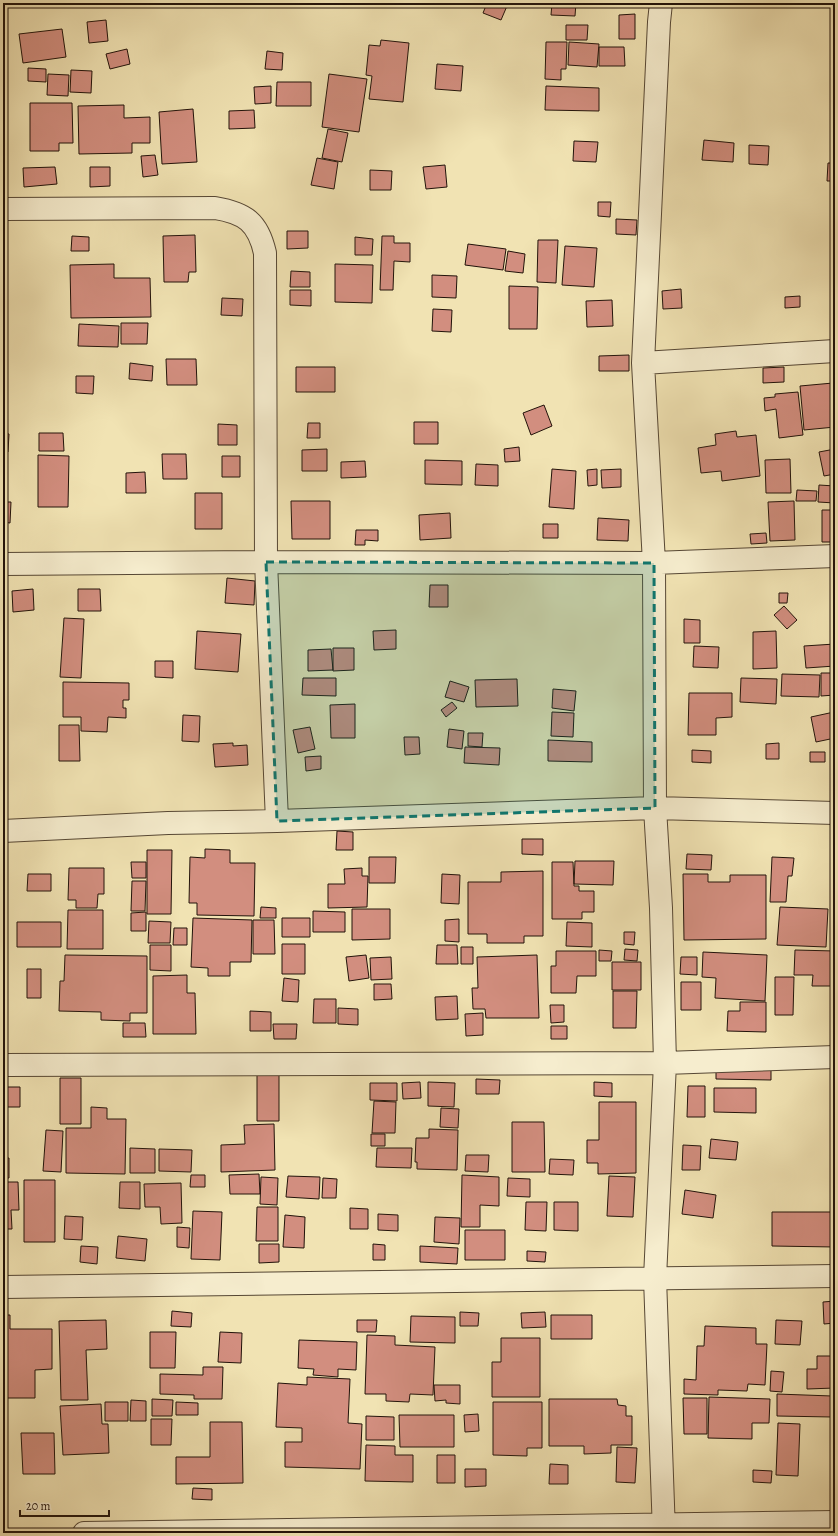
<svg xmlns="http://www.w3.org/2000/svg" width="838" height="1536" font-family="Alegreya,serif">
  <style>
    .building { fill: #d28e7f; stroke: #22130a }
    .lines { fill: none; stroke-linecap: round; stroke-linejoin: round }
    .street-casing { stroke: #564734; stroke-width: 24 }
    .street { stroke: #f6edce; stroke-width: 22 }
    .marked { fill: #0f766e; fill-opacity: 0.2; stroke: #0f766e; stroke-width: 3; stroke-dasharray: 8 5; stroke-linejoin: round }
  </style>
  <rect width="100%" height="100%" fill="#f1e3b3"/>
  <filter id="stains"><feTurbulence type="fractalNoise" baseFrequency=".005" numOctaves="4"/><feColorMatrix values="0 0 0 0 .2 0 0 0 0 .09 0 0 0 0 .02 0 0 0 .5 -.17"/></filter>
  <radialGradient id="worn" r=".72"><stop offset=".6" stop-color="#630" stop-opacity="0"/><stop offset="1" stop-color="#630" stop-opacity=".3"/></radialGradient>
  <path class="building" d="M487,3H500L507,6L501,20L483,13Z
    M552,3H576L575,16L551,15Z
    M635,14V39H619V15Z
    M106,20L108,41L89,43L87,22Z
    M566,25H588L587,40H566Z
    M62,29L66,57L23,63L19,34Z
    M381,40L409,43L403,102L369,99L372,76L366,75L369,45L380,46Z
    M546,42H567L566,69H561V80L545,79Z
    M569,42L599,44L597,67L568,65Z
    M599,47H624L625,66H599Z
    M127,49L130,64L110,69L106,54Z
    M267,51L283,53L282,70L265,69Z
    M437,64L463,66L461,91L435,89Z
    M28,68L46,69V82L28,81Z
    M71,70L92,71L91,93L70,92Z
    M48,74L69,75L68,96L47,95Z
    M329,74L367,79L359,132L322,127Z
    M277,82H311V106H276Z
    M271,86V103L255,104L254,87Z
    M546,86L599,88V111L545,110Z
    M30,103H72L73,143H59V151H30Z
    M124,105V118L150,117V143H132V153L79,154L78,106Z
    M193,109L197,162L162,164L159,112Z
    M254,110L255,128L229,129V111Z
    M328,129L348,133L342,162L322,158Z
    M704,140L734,143L733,162L702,160Z
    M574,141L598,142L596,162L573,161Z
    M749,145L769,146L768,165L749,164Z
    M155,155L158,175L143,177L141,156Z
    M317,158L338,162L334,189L311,185Z
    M828,163H835V181H827Z
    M445,165L447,187L426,189L423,167Z
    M55,167L57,184L24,187L23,168Z
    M90,167H110V186L90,187Z
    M370,170L392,171L391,190H370Z
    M598,202H611L610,217L598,216Z
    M616,219L637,220L636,235L616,234Z
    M287,231H308V248L287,249Z
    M195,235L196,272H189L188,282H164L163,236Z
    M72,236L89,237V251H71Z
    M382,236H394V243H410V262L394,261L393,290H380Z
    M355,237L373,239L372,255H355Z
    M538,240H558L556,283L537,282Z
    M468,244L506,249L503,270L465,265Z
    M565,246L597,248L594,287L562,285Z
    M508,251L525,254L523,273L505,271Z
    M114,264V278H150L151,317L71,318L70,265Z
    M335,264L373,265L372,303L335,302Z
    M291,271L310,272V287H290Z
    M432,275L457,276L456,298L432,297Z
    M509,286L538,287L537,329H509Z
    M3,288H6V304H3Z
    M681,289L682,308L663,309L662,291Z
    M290,290H311V306L290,305Z
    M800,296V307L785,308V297Z
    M222,298L243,299L242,316L221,315Z
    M612,300L613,326L587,327L586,301Z
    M433,309L452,310L451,332L432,331Z
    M121,323H148L147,344H121Z
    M79,324L119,326L118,347L78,346Z
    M629,355V371H599V356Z
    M166,359H196L197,385H167Z
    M130,363L153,366L152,381L129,379Z
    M296,367H335V392H296Z
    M784,367V382L763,383V368Z
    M76,376H94L93,394L76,393Z
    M833,383L835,399V427L804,430L800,386Z
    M798,392L803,435L779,438L776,409L765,411L764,398L775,397V394Z
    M544,405L552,426L531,435L523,413Z
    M414,422H438V444H414Z
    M308,423H320V438H307Z
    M218,424L237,425V445H218Z
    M736,431L737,437L756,435L760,476L722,481L721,471L701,473L698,448L716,445L715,434Z
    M3,433L9,434L8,452H3Z
    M39,433H63L64,451H39Z
    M519,447L520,461L505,462L504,449Z
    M327,449V471H302V450Z
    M835,449V474L824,476L819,452Z
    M162,454H186L187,479H163Z
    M38,455L69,456L68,507H38Z
    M222,456H240V477H222Z
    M790,459L791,493H766L765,460Z
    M425,460L462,461V485L425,484Z
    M365,461L366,477L341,478V462Z
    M476,464L498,465V486L475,485Z
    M552,469L576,471L574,509L549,507Z
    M597,469V485L588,486L587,470Z
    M621,469V487L602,488L601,470Z
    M145,472L146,493H126V473Z
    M819,485L835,486V503L818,502Z
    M797,490L817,491L816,501H796Z
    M195,493H222V529H195Z
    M291,501H330V539H292Z
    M794,501L795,540L770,541L768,502Z
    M3,502H11L10,523L3,522Z
    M822,510H835V542H822Z
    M450,513L451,538L420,540L419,515Z
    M598,518L629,520L628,541L597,540Z
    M543,524H558V538H543Z
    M356,530H378V541L365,540V545H355Z
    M766,533L767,543L751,544L750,534Z
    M227,578L255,581L254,605L225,603Z
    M430,585H448V607H429Z
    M33,589L34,610L13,612L12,591Z
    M78,589H100L101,611H78Z
    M779,593H788L787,603H779Z
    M784,606L797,620L787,629L774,615Z
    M64,618L84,619L81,678L60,677Z
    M684,619L700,620V643H684Z
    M396,630V649L374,650L373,631Z
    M197,631L241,634L238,672L195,669Z
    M776,631L777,668L753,669V632Z
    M835,644V666L806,668L804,646Z
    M694,646L719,647L718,668L693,667Z
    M333,648H354V670L333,671Z
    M331,649L333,670L308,671V650Z
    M155,661H173V678L155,677Z
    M821,673H835V695L821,696Z
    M782,674L820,675L819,697L781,696Z
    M303,678H336V696L302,695Z
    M741,678L777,679L776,704L740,702Z
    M517,679L518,706L476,707L475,680Z
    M450,681L469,687L464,702L445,697Z
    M63,682L129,683V700H123V708H126V718L108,717L107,732L81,731V717H63Z
    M553,689L576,691L574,711L552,708Z
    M689,693H732V717L716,718V735H688Z
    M452,702L457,708L446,717L441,710Z
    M355,704V738H331L330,705Z
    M552,712L574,713L573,737L551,736Z
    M834,712L835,738L816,742L811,717Z
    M183,715L200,716L199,742L182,741Z
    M59,725H79L80,761H59Z
    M310,727L315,749L298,753L293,730Z
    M449,729L464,731L462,749L447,747Z
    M468,733H483L482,747L468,746Z
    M404,737H419L420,754L405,755Z
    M548,740L592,742V762L548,761Z
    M233,743V746L247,745L248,765L215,767L213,744Z
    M779,743V759H766V744Z
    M465,747L500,748L499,765L464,763Z
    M692,750L711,751V763L692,762Z
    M810,752H825V762H810Z
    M321,756V769L306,771L305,757Z
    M337,831L353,832V850H336Z
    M522,839H543V855L522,854Z
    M205,849L230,850V863H255L254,916L197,915V903H189L190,857L205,858Z
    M147,850H172L171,914H147Z
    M687,854L712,855L711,870L686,869Z
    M369,857H396L395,883H369Z
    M772,857L794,858L792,876H788L786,902H770Z
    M575,861H614L613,885L574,884Z
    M131,862H146V878H132Z
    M552,862H573L574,886H579V891H594V912H582V919H552Z
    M69,868H104V894H98L97,908H76V900H68Z
    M362,868V876H368L367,907L328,908V884H345L344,869Z
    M543,871V936H524V943H487V934H468V882H501V872Z
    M835,871V915H833Z
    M28,874H51V891H27Z
    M442,874L460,875L459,904L441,903Z
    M683,874H708V882H730V875H766V939L684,940Z
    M132,881H146L145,911H131Z
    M261,907L276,908V918H260Z
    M780,907L828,909L826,947L777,945Z
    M352,909H390V939L352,940Z
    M68,910H103V949H67Z
    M313,911L345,912V932H313Z
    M146,912V931H131V913Z
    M193,918L252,920L251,962H230V976H208V968L191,967Z
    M282,918H310V937H282Z
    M459,919V942L445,941V920Z
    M253,920H274L275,954H253Z
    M149,921L171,922L170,943H148Z
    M17,922H61V947H17Z
    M567,922L592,923V947L566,946Z
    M174,928H187V945H173Z
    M624,932H635L634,945L624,944Z
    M282,944H305V974H282Z
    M150,945H171V971L150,970Z
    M437,945H457L458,964H436Z
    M461,947H473V964H461Z
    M625,949L638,950L637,961L624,960Z
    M599,950L612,951L611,961H599Z
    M795,950L835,951V986H812L813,975H794Z
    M556,951H596V976H577L576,993H551V966H556Z
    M703,952L767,955L765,1001L715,998L716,978L702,977Z
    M65,955L147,956V1013H130V1021L101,1020V1012L59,1011L60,981H64Z
    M366,955L369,978L349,981L346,957Z
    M537,955L539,1018H486L485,1009H473L472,988H478L477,957Z
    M391,957L392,979L371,980L370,958Z
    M681,957H697V975L680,974Z
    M612,962H641V990H612Z
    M27,969H41V998H27Z
    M187,975V993H195L196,1034H153V976Z
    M775,977H794L793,1015H775Z
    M284,978L299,980L298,1002L282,1001Z
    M681,982H701V1010H681Z
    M374,984H391L392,999L374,1000Z
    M613,991H637L636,1028H613Z
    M457,996L458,1019L436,1020L435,997Z
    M314,999H336V1023H313Z
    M740,1002H766V1032L727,1031L728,1011H740Z
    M550,1005H564V1022L551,1023Z
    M338,1008L358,1009V1025L338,1024Z
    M250,1011L271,1012V1031H250Z
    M483,1013V1035L466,1036L465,1014Z
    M123,1023H145L146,1037H123Z
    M273,1024H297L296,1039H274Z
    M551,1026H567V1039H551Z
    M716,1064L771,1065V1080L716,1079Z
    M257,1074H279V1121H257Z
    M60,1078H81V1124H60Z
    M476,1079L500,1080L499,1094H476Z
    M420,1082L421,1098L403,1099L402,1083Z
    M428,1082L455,1083L454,1107L428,1106Z
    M594,1082L612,1083V1097L594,1096Z
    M370,1083H397V1101L370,1100Z
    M688,1086H705V1117H687Z
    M3,1087H20V1107H3Z
    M714,1088H756V1113L714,1112Z
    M374,1101L396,1102L395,1133H372Z
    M599,1102H636V1173L598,1174V1163H587V1140H599Z
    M91,1107L107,1108V1119H126L125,1174L66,1173V1128H91Z
    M441,1108L459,1109L458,1128L440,1127Z
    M512,1122H544L545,1172H512Z
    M274,1124L275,1170L221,1172V1145L245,1144L244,1125Z
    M429,1129L458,1130L457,1170L417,1169V1162H415L416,1138H429Z
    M46,1130L63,1131L61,1172L43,1171Z
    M371,1134H385V1146H371Z
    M711,1139L738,1142L736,1160L709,1158Z
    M683,1145L701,1146L700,1170H682Z
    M130,1148L155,1149V1173H130Z
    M377,1148H412L411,1168L376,1167Z
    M159,1149L192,1150L191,1172L159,1171Z
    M466,1155H489L488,1172L465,1171Z
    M3,1158H9V1178H3Z
    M550,1159L574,1160L573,1175L549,1174Z
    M259,1174L260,1194H230L229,1175Z
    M191,1175H205V1187H190Z
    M462,1175L499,1177V1206L480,1205V1227H461Z
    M288,1176L320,1177L319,1199L286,1197Z
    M609,1176L635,1177L633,1217L607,1216Z
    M261,1177L278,1178L277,1205L260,1204Z
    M323,1178L337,1179L336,1198H322Z
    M508,1178L530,1179V1197L507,1196Z
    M24,1180H55V1242H24Z
    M3,1182H18L19,1210H11L12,1229H3Z
    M120,1182H140V1209L119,1208Z
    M181,1183L182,1223L161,1224L160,1207H145L144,1184Z
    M685,1190L716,1195L713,1218L682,1214Z
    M526,1202H547L546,1231L525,1230Z
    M554,1202H578V1231L554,1230Z
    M257,1207H278V1241H256Z
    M350,1208L368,1209V1229H350Z
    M193,1211L222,1212L220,1260L191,1259Z
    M772,1212H835V1247L772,1246Z
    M378,1214L398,1215V1231L378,1230Z
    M285,1215L305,1217L304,1248L283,1247Z
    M65,1216L83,1217L82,1240L64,1239Z
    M435,1217L460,1218L459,1244L434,1242Z
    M177,1227L190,1228L189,1248L177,1247Z
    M465,1230H505V1260H465Z
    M118,1236L147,1239L145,1261L116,1258Z
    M259,1244H279V1262L259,1263Z
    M373,1244L385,1245V1260H373Z
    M81,1246L98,1247L97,1264L80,1262Z
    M420,1246L458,1248L457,1264L420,1262Z
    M527,1251L546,1252L545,1262L527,1261Z
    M835,1301V1323L824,1324L823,1302Z
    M172,1311L192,1313L191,1327L171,1326Z
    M460,1312L479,1313L478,1326H460Z
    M545,1312L546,1327L522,1328L521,1313Z
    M3,1315H10V1329H52V1369L35,1370V1398H3Z
    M551,1315H592V1339H551Z
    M411,1316L455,1317V1343L410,1342Z
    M106,1320L107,1349L86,1350L88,1400H61L59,1321Z
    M357,1320H377L376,1332H357Z
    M776,1320L802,1321L800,1345L775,1344Z
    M705,1326L756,1328V1344H767L765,1385L748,1384L747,1391L718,1390V1395L684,1394V1379L696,1380L697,1346H704Z
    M831,1326H835V1388L807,1389V1369H817V1356H831Z
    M150,1332H176L175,1368H150Z
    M220,1332L242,1333L241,1363L218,1362Z
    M367,1335L395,1336V1345L435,1347L433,1395L410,1394L409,1402L386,1401V1394H365Z
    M501,1338H540V1397H492V1362H501Z
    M299,1340L357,1342L356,1370L338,1369V1377L313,1375L314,1369L298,1368Z
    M203,1367H223L222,1399H194V1395L160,1394V1374L203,1375Z
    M771,1371L784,1372L782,1392L770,1391Z
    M307,1377L350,1379L348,1423L362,1424L360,1469L285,1467V1442H302V1428L276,1427L278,1383L307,1385Z
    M434,1385H460V1404L446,1403V1400L435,1401Z
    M777,1394L832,1396V1417L777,1416Z
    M709,1397L770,1399L769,1423H752V1439L708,1438Z
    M683,1398H707V1434H684Z
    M833,1398H835V1438H833Z
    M152,1399L173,1400L172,1416H152Z
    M549,1399H617L618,1405L626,1406V1416H632V1445H611V1453L584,1454V1446H549Z
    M131,1400L146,1401V1421H130Z
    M105,1402H128V1421H105Z
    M176,1402L198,1403V1415H176Z
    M493,1402H542V1448H527V1456L493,1455Z
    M101,1404L102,1424H108L109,1453L63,1455L60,1406Z
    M478,1414L479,1431L465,1432L464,1415Z
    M399,1415H454V1447H400Z
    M366,1416L394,1417V1440H366Z
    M151,1419H172L171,1445H151Z
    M210,1422H242L243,1483L176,1484V1457H210Z
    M778,1423L800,1424L798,1476L776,1475Z
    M21,1433H54L55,1474H23Z
    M366,1445L395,1446V1455H413V1482L365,1481Z
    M617,1447L637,1448L635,1483L616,1482Z
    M437,1455H455V1483H437Z
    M550,1464L568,1465V1484H549Z
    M465,1469H486V1486L465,1487Z
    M753,1470L772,1471L771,1483L753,1482Z
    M193,1488L212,1489V1500L192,1499Z"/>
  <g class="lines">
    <g class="street-casing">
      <path id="street" d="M661,3L659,22L643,363L654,563L655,808L661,908L665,1063L655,1278L664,1533
        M3,209L215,208C245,213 258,222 265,253L266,562L277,821
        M643,363L835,351
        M3,564L266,562L654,563L835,556
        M3,831L168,823L277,821L655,808L835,813
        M3,1065L665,1063L835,1057
        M3,1287L835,1276
        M84,1533L835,1522"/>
    </g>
    <use href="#street" class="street"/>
  </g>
  <path class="marked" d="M266,562L654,563L655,808L277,821Z"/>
  <rect width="838" height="1536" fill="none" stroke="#f1e3b3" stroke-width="16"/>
  <rect x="4" y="4" width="830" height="1528" fill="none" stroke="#22130a" stroke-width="2"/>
  <rect x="8" y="8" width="822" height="1520" fill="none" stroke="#22130a"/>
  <path d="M20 1510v6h89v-6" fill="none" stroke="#22130a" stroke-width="2"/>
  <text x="26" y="1510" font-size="12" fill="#22130a" stroke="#f6edce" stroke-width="3" paint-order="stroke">20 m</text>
  <rect width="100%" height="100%" filter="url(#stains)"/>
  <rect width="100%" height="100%" fill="url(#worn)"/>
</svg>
